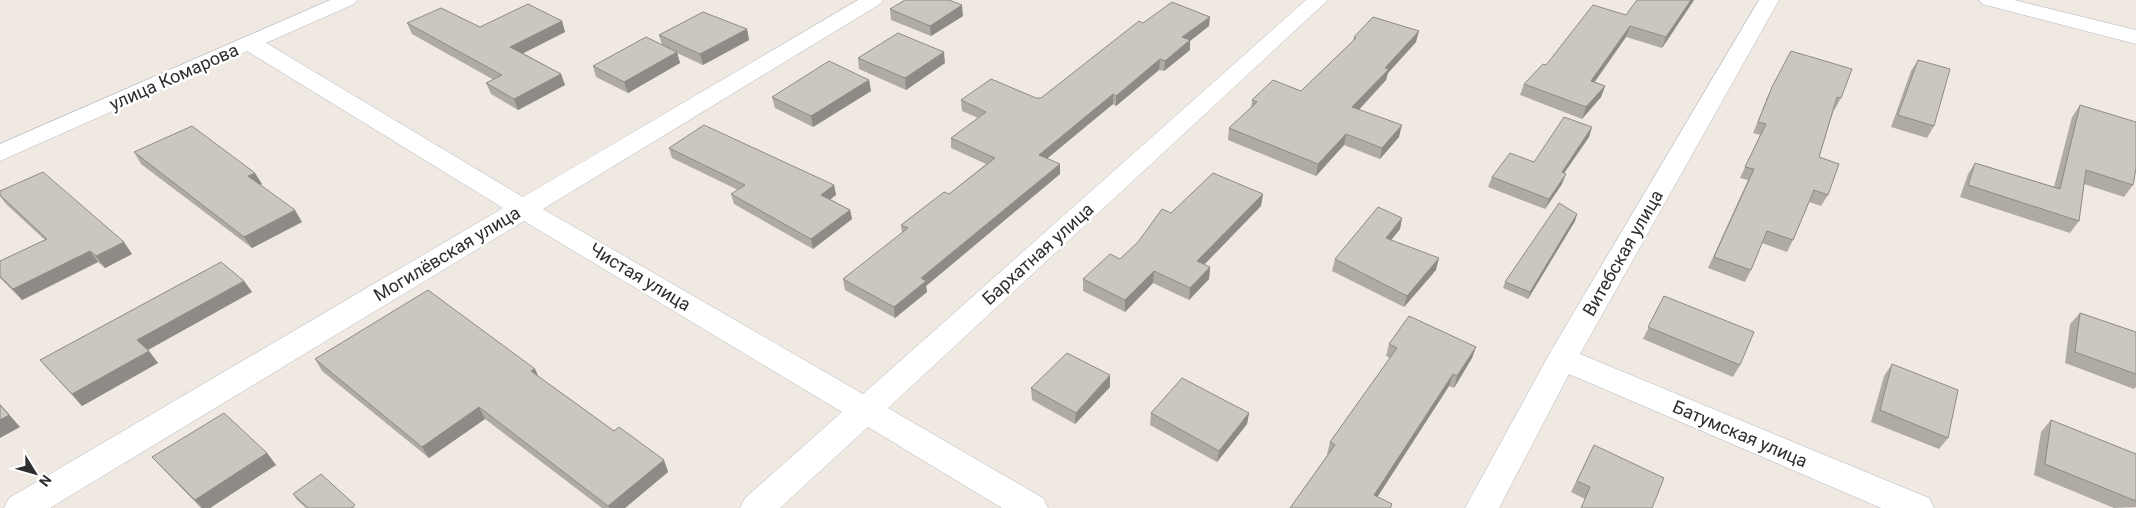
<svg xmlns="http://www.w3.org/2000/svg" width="2136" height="508" font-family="Roboto,sans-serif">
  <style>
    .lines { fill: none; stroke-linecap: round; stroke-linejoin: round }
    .minor-casing { stroke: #b4b7c1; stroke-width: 1 }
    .tertiary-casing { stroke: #b4b7c1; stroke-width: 1 }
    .minor { fill: #fff; fill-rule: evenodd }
    .tertiary { fill: #fff; fill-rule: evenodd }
    .wall { fill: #afaba4 }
    .shaded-wall { fill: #8e8b86 }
    .building { fill: #cbc7bf; stroke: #8e8b86 }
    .labels { text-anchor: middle; stroke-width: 5; stroke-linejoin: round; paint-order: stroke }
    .street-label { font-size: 18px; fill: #2e2e2e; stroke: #fff }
  </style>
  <rect width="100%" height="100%" fill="#efe9e1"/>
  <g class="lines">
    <g class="minor-casing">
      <path id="minor" d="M858,0H883L880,4L543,209L863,394L1306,0H1328L888,408L1043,498L1048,508H1002L868,427L780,508H740L745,498L842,412L524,221L50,508H4L9,498L503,208L242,48L239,43L242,38L250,36L258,38L523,197Z
        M1759,0H1779L1580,354L1929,498L1934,508H1881L1569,374L1499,508H1465L1551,351Z
        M1979,0H2014L2136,30V44L1982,4Z"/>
    </g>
    <g class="tertiary-casing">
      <path id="tertiary" d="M330,0H357L354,4L0,161V144Z"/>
    </g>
    <use href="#minor" class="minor"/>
    <use href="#tertiary" class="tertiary"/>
  </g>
  <path class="wall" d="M1637,0H1694L1662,48L1626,37L1595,82L1605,86L1601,97L1582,119L1520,95L1524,84L1546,65L1626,15Z
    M890,9L963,16L931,36L891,20Z
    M562,21L565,32L523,53L561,74L565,85L518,110L491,94L486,83L494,80L412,34L407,23L480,27Z
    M1143,23L1209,26L1190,41V50L1164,71L1159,70L1116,106L1113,104L1048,158L1060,174L926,286L927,292L895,318L845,290L843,279L902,233L901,225L949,194L986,164L951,148V138L978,118L962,111L961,100L1041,98Z
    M747,29L749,40L703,65L677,53L680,63L628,93L596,77L593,66L662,45L659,35Z
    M1354,37L1416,42L1388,73L1386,80L1359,110L1399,137L1380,159L1344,145L1316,176L1228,140L1229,128L1251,108L1252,100L1301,91L1353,41Z
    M1791,51L1841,98L1835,109H1834L1819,157L1828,195L1821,206L1809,202L1793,240L1787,252L1762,243L1751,270L1745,282L1708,268L1748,180L1740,178L1760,135L1753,133L1767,98Z
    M858,58L945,63L906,90L859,69Z
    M1918,60L1934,126L1927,138L1891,127L1911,71Z
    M869,80L871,91L813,127L775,108L772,97Z
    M2080,105L2133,185L2124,197L2084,184L2079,221L2070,233L1960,197L1968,174L1975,163L2054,187L2072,117Z
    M1592,127L1589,137L1564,173L1562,184L1545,209L1488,187L1492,177L1534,162Z
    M669,148L834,185L836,195L830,199L850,210L852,219L813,249L734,204L731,194L738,190L672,158Z
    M134,152L262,184L260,185L302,222L252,248L141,164Z
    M0,191L132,254L105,268L98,262L22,300L0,278V261L45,240L6,204L0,196Z
    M1263,194L1261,206L1204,265L1210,267L1209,279L1189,300L1153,283L1125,312L1083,291V279L1120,259L1171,213Z
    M1577,214L1575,221L1528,299L1503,288L1505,282Z
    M1402,218L1400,229L1391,240L1436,270L1404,307L1332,271L1335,259Z
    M244,281L252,292L148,350L158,363L82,406L40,360Z
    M1664,296L1740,365L1733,377L1643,339Z
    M2080,313L2136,332V387L2134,389L2065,363L2070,324Z
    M1409,316L1476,347L1472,358L1454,388L1449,386L1377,497L1392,504L1391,508H1290L1328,454H1327L1330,442L1390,358L1386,356L1389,344Z
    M315,359L535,369L538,376L614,431L664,460L668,472L625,508H602L485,419L429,458L322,371Z
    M1892,364L1948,438L1939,449L1871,422L1884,376Z
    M1110,387L1075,424L1032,400L1031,388Z
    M1151,413H1249L1247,424L1217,462L1150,425Z
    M2051,420L2136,454V507L2114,508L2034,475L2041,432Z
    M1594,445L1652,508L1585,499L1571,492Z
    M267,453L276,465L210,508H201L162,468L152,457Z
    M293,494L357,508H306L297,500Z"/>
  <path class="shaded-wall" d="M1691,0H1694L1662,48L1666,37Z
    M962,5L963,16L931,36L930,26Z
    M1210,17L1209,26L1190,41V50L1164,71L1165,61L1182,37Z
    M562,21L565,32L514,58L510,47Z
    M1630,26L1626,37L1587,92L1591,81Z
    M747,29L749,40L703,65L700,54Z
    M1419,31L1416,42L1388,73L1386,80L1350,119L1352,107L1385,68Z
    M677,52L680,63L628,93L624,82Z
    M944,52L945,63L906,90L905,78Z
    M1160,59L1159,70L1116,106V96Z
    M561,74L565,85L518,110L514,99Z
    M869,80L871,91L813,127L811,116Z
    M1605,86L1601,97L1582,119L1586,107Z
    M1113,94V104L1039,165V155Z
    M1402,125L1399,137L1380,159L1382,148Z
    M1592,127L1589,137L1558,182L1562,172Z
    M1346,134L1344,145L1316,176L1318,164Z
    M1060,164V174L926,286L927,292L895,318L894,307L921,278Z
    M255,173L262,184L255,188L248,176Z
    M1566,174L1562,184L1545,209L1549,199Z
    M834,185L836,195L823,205L821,195Z
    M1263,194L1261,206L1196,273L1197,261Z
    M295,210L302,222L252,248L244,237Z
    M850,210L852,219L813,249L811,239Z
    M1577,214L1575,221L1528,299L1530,292Z
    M1402,218L1400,229L1384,249L1386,238Z
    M124,242L132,254L105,268L96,256Z
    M90,251L98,262L22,300L13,289Z
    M1439,258L1436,270L1404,307L1407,296Z
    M1210,267L1209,279L1189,300L1190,288Z
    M1154,271L1153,283L1125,312V300Z
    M244,281L252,292L146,351L137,340Z
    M1476,347L1472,358L1454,388L1457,376Z
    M149,351L158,363L82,406L72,394Z
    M535,369L540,380L531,371Z
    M1453,374L1449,386L1371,507L1374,495Z
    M1110,375V387L1075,424L1076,413Z
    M0,404L20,427L0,438Z
    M479,407L485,419L429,458L422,447Z
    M1249,413L1247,424L1217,462L1219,451Z
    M267,453L276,465L210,508H202L195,500Z
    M664,460L668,472L625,508H610L608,506Z"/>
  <path class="building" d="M905,0H949L962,5L930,26L890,9Z
    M1637,0H1691L1666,37L1630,26L1591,81L1605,86L1586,107L1524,84L1543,64L1546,65L1593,5L1626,15Z
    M1172,2L1210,17L1182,37L1190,40L1165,61L1160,59L1116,96L1113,94L1039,155L1060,164L921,278L926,281L894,307L843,279L908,228L901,225L944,192L949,194L995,158L951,138L986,112L961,100L991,79L1036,98H1041L1139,21L1143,23Z
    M528,4L562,21L510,47L561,74L514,99L486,83L502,75L407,23L441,8L480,27Z
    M703,12L747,29L700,54L659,35Z
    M1373,17L1419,31L1385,68L1389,69L1352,107L1402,125L1382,148L1346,134L1318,164L1229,128L1257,102L1252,100L1273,80L1301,91L1356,38L1354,37Z
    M898,33L944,52L905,78L858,58Z
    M646,37L677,52L624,82L593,66Z
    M1791,51L1852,69L1841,98L1837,97L1819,157L1839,164L1828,195L1814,190L1793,240L1767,231L1751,270L1714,257L1754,169L1745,167L1766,124L1758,122L1772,87Z
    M1918,60L1950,69L1934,126L1898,115Z
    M829,61L869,80L811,116L772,97Z
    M2080,105L2136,122V168L2133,185L2086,170L2079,221L1968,185L1975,163L2060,189Z
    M1564,117L1592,127L1562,172L1566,174L1549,199L1492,177L1510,153L1534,162Z
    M704,125L834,185L821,195L850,210L811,239L731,194L745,185L669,148Z
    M192,126L255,173L248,176L295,210L244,237L134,152Z
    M43,172L124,242L96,256L90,251L13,289L0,276V261L47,239L0,195V191Z
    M1213,173L1263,194L1197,261L1210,267L1190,288L1154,271L1125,300L1083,279L1110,254L1120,259L1138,242L1162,209L1171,213Z
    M1559,203L1577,214L1530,292L1505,282Z
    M1378,207L1402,218L1386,238L1439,258L1407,296L1335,259Z
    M221,262L244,281L137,340L149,351L72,394L40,360Z
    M428,290L535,369L531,371L614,431L619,427L664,460L608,506L479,407L422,447L315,359Z
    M1664,296L1754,332L1740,365L1648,327Z
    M2080,313L2136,332V374L2075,352Z
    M1409,316L1476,347L1457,376L1453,374L1374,495L1392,504L1390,508H1290L1335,445L1330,442L1397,348L1389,344Z
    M1067,353L1110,375L1076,413L1031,388Z
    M1892,364L1958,390L1948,438L1880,410Z
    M1182,378L1249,413L1219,451L1151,413Z
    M0,405L9,415L0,420Z
    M224,413L267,453L195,500L152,457Z
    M2051,420L2136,454V501L2045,464Z
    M1594,445L1664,478L1652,508H1581L1590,487L1577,481Z
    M321,474L355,505L351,508H308L293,494Z"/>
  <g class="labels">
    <g class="street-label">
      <text transform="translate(174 77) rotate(-24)" y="6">улица Комарова</text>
      <text transform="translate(1623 253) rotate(-60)" y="6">Витебская улица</text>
      <text transform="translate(447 254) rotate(-31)" y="6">Могилёвская улица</text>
      <text transform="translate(1038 254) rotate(-42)" y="6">Бархатная улица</text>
      <text transform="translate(640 277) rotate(31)" y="6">Чистая улица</text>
      <text transform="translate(1740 434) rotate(23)" y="6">Батумская улица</text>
    </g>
  </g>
  <g transform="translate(35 473) rotate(127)" stroke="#ffffff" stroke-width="4" paint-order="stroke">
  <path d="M0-4L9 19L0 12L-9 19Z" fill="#2e2e2e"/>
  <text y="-8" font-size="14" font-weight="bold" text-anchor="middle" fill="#2e2e2e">N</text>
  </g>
</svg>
